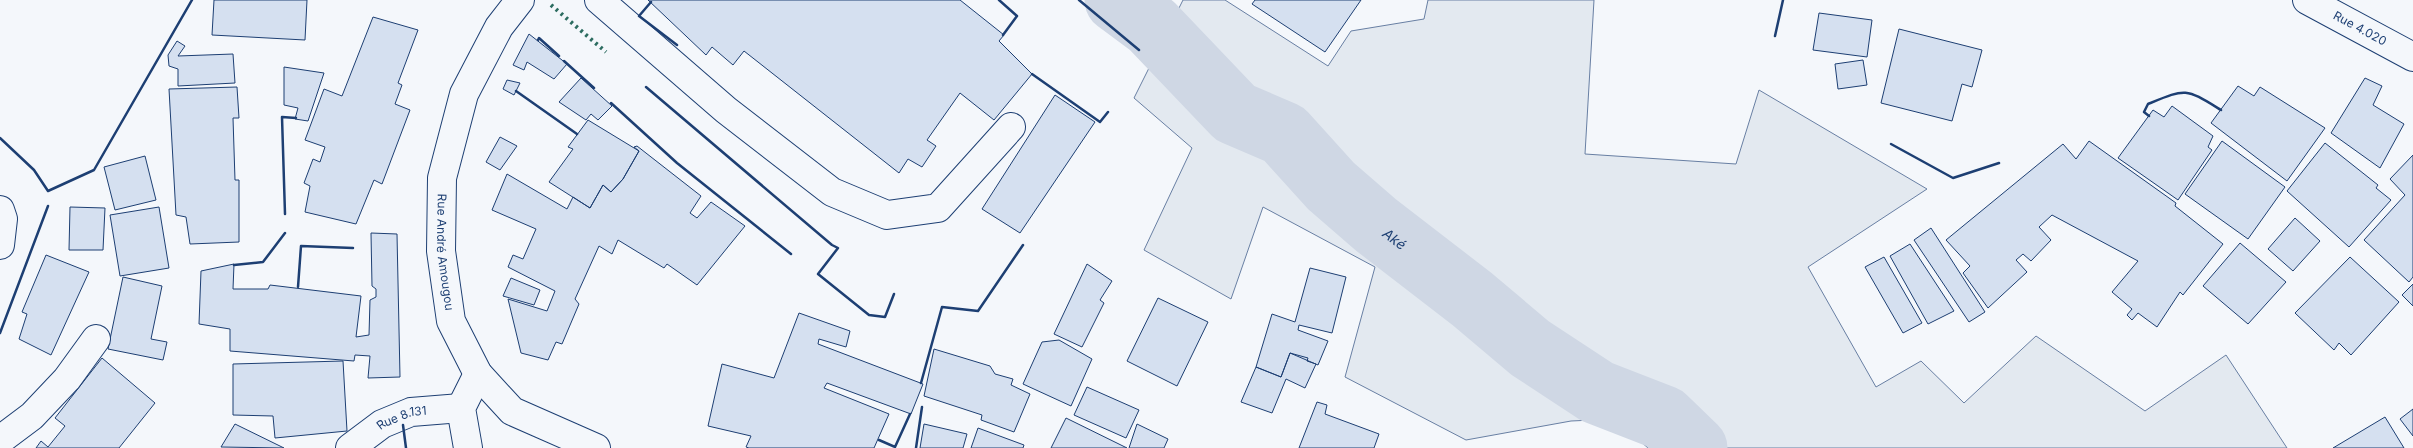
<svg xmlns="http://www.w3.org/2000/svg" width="2413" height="448" font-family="Inter,sans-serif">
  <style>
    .green { fill: #e3e9f0; stroke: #687fa3 }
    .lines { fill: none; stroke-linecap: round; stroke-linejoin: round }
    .river { stroke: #cfd7e4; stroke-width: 65 }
    .building { fill: #d5e0f0; stroke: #1d3f73 }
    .minor-casing { stroke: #1d3f73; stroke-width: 30 }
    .major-casing { stroke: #1d3f73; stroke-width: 30 }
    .minor { stroke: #f4f7fb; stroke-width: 28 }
    .major { stroke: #f4f7fb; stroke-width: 28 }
    .hedge { stroke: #2c6c60; stroke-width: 4; stroke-dasharray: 2.5 4; stroke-linecap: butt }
    .wall { stroke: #1d3f73; stroke-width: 2.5 }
    .labels { text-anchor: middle; stroke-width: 4; stroke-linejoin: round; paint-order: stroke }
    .street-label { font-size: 12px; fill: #1d3f73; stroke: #f4f7fb }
    .water-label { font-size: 14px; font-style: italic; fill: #1d3f73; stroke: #f4f7fb }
  </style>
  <rect width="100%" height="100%" fill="#f4f7fb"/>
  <path class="green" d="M1183,0H1225L1328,66L1351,31L1424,19L1428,0H1594L1585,154L1736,164L1759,90L1927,189L1808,267L1876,387L1921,361L1964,403L2036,336L2145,411L2226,355L2287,448H1648L1615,419L1571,421L1466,440L1345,377L1375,267L1263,207L1231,299L1144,250L1192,148L1134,98Z"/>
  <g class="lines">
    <path class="river" id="s1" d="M1117,0L1152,26L1235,113L1284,134L1331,186L1376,225L1472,299L1530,348L1597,392L1664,418L1695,448"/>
  </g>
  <path class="building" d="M214,0H307L305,40L212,35Z
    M648,0H960L1004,35L999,41L1032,74L994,120L960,93L927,140L936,146L922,167L908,159L899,173L744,51L733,65L712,47L706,55Z
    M1255,0H1361L1325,52L1252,4Z
    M1819,13L1872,20L1867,57L1813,50Z
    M373,17L418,30L398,83L402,85L395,104L410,110L382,184L374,180L356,224L305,212L310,186L304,183L313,159L320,162L325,147L305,140L324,89L342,96Z
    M1899,29L1982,50L1972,87L1962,84L1952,121L1881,103Z
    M529,34L567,64L554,79L527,62L524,70L513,65Z
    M177,41L185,46L178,56L233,54L235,83L178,86V69L169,66L168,55Z
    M1863,60L1867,85L1838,89L1835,64Z
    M284,67L324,73L308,121L295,119L298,108L284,105Z
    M581,78L612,106L598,120L591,114L586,120L559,102Z
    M2365,78L2382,86L2373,105L2404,124L2380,168L2331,133Z
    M507,80L520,83L514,95L503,89Z
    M2238,86L2254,96L2260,87L2325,128L2287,181L2211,123Z
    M237,87L239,118H233L235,180H239V242L190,244L186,217L176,215L169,89Z
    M1055,95L1095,122L1020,233L982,209Z
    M2172,106L2213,136L2208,147L2212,150L2178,200L2118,158L2153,110L2164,117Z
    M588,120L639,151L623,179L611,192L603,185L590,208L549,182L573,149L568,147Z
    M500,137L517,146L500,170L486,162Z
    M2089,141L2176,203L2175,206L2223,244L2183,295L2180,292L2157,327L2138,313L2132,320L2127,315L2132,309L2112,292L2138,261L2052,215L2039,227L2051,240L2031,261L2023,254L2016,260L2027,272L1988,308L1963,273L1970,266L1946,240L2063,144L2076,159Z
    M2222,141L2285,187L2248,239L2185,194Z
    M2325,143L2378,185L2376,188L2391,200L2349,247L2287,191Z
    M637,146L701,196L690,213L697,218L711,202L745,226L697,285L667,264L664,268L618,240L612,254L599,246L575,299L579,304L562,344L556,342L548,360L521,353L508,299L547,311L555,291L508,267L513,255L523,259L536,229L492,210L507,174L567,209L573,197L590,208L603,185L611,192L623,179L639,151L634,147Z
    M2413,155V277L2409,282L2364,240L2405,195L2390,179Z
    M145,156L156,200L115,210L104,167Z
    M70,207L105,208L103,250H69Z
    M159,207L169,268L120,276L110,215Z
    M2295,218L2320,241L2293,271L2268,249Z
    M1931,228L1985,312L1969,322L1914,240Z
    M371,233L397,234L400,377L368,378L370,356L355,355L354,361L230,351V329L199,324L201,271L234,264L233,289H268L270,285L361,296L356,337L369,335L370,300L376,297V289L372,286Z
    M2240,243L2286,282L2248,324L2203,286Z
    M1910,244L1954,311L1928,324L1890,256Z
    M46,255L89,272L51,355L19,339L27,314L22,312Z
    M1884,257L1922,323L1903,333L1865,267Z
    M2350,257L2399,302L2351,355L2339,343L2334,350L2295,313Z
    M1087,264L1112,281L1100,300L1104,303L1082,347L1054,334Z
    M1310,268L1346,277L1332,333L1299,325L1298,330L1328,341L1318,365L1290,353L1281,377L1256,367L1272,314L1295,322Z
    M123,277L162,286L151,339L167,342L163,360L108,349Z
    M511,278L540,290L534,305L503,296Z
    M2413,284V306L2402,295Z
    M1158,298L1208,322L1177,386L1127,361Z
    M799,313L850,331L846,347L819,339L818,344L923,384L911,414L827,383L824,388L889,414L874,448H749L746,447L751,436L708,426L722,364L774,378Z
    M1059,340L1092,359L1071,406L1023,384L1042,342Z
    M934,349L990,366L995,374L1013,379L1011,385L1030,394L1014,432L981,420L982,415L924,396Z
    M1290,353L1308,358L1307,361L1316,364L1305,388L1286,379L1272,413L1241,402L1256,367L1281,377Z
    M102,358L155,403L119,448H36L41,441L48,447L65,426L55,418Z
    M343,361L347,431L275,438L273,416L233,415V364Z
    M1087,387L1139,410L1126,438L1074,415Z
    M1317,402L1327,405L1325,414L1379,434L1374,448H1299Z
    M2413,409V436L2400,419Z
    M2385,417L2404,448H2333Z
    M1066,418L1127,448H1051Z
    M235,424L284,448L221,447Z
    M924,424L967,434L963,448H920Z
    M1137,424L1168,439L1164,448H1129Z
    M978,428L1024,445L1023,448H971Z"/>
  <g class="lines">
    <g class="minor-casing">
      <g id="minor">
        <path d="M599,0L726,110L832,192L887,215L938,208L1011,127"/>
        <path id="s2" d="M2307,0L2413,57"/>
        <path d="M0,210L3,219L0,245"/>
        <path d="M0,440L32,416L67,379L96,339"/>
        <path id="s3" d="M350,448L382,424L411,412L461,408"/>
        <path d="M468,448L461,408L478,374"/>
      </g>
    </g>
    <g class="major-casing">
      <g id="major">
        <path id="s4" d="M520,0L499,27L464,94L442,178L441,251L451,321L478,374L512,411L596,448"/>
      </g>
    </g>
    <use href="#minor" class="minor"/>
    <use href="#major" class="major"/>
    <path class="hedge" d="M551,5L606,52"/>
    <path class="wall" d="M999,0L1017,16L1003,35
      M1079,0L1139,50
      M651,2L639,16L677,45
      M1775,36L1783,0
      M538,40L539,38L559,56
      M564,61L594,88
      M1032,74L1100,122L1108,112
      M646,87L832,245L838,248L818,274L869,315L885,317L894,294
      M516,91L577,134
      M611,103L677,163L791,254
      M2149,116L2144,112L2148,104C2187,88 2185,88 2221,110
      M0,138L34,170L48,191L94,170L192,0
      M1891,144L1953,178L1999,163
      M285,214L282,117L296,118
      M234,265L263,262L285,233
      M298,287L301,246L353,248
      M0,333L48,206
      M921,383L942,307L978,311L1023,245
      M403,425L406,448
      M879,440L895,447L910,414
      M916,448L922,407"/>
  </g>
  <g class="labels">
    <g class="street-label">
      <text dy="4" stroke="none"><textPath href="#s2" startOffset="60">Rue 4.020</textPath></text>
      <text dy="4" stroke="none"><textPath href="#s4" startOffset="271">Rue André Amougou</textPath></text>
      <text dy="4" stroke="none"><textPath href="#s3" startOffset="61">Rue 8.131</textPath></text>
    </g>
    <g class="water-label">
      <text dy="5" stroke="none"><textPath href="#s1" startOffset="370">Aké</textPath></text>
    </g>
  </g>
</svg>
